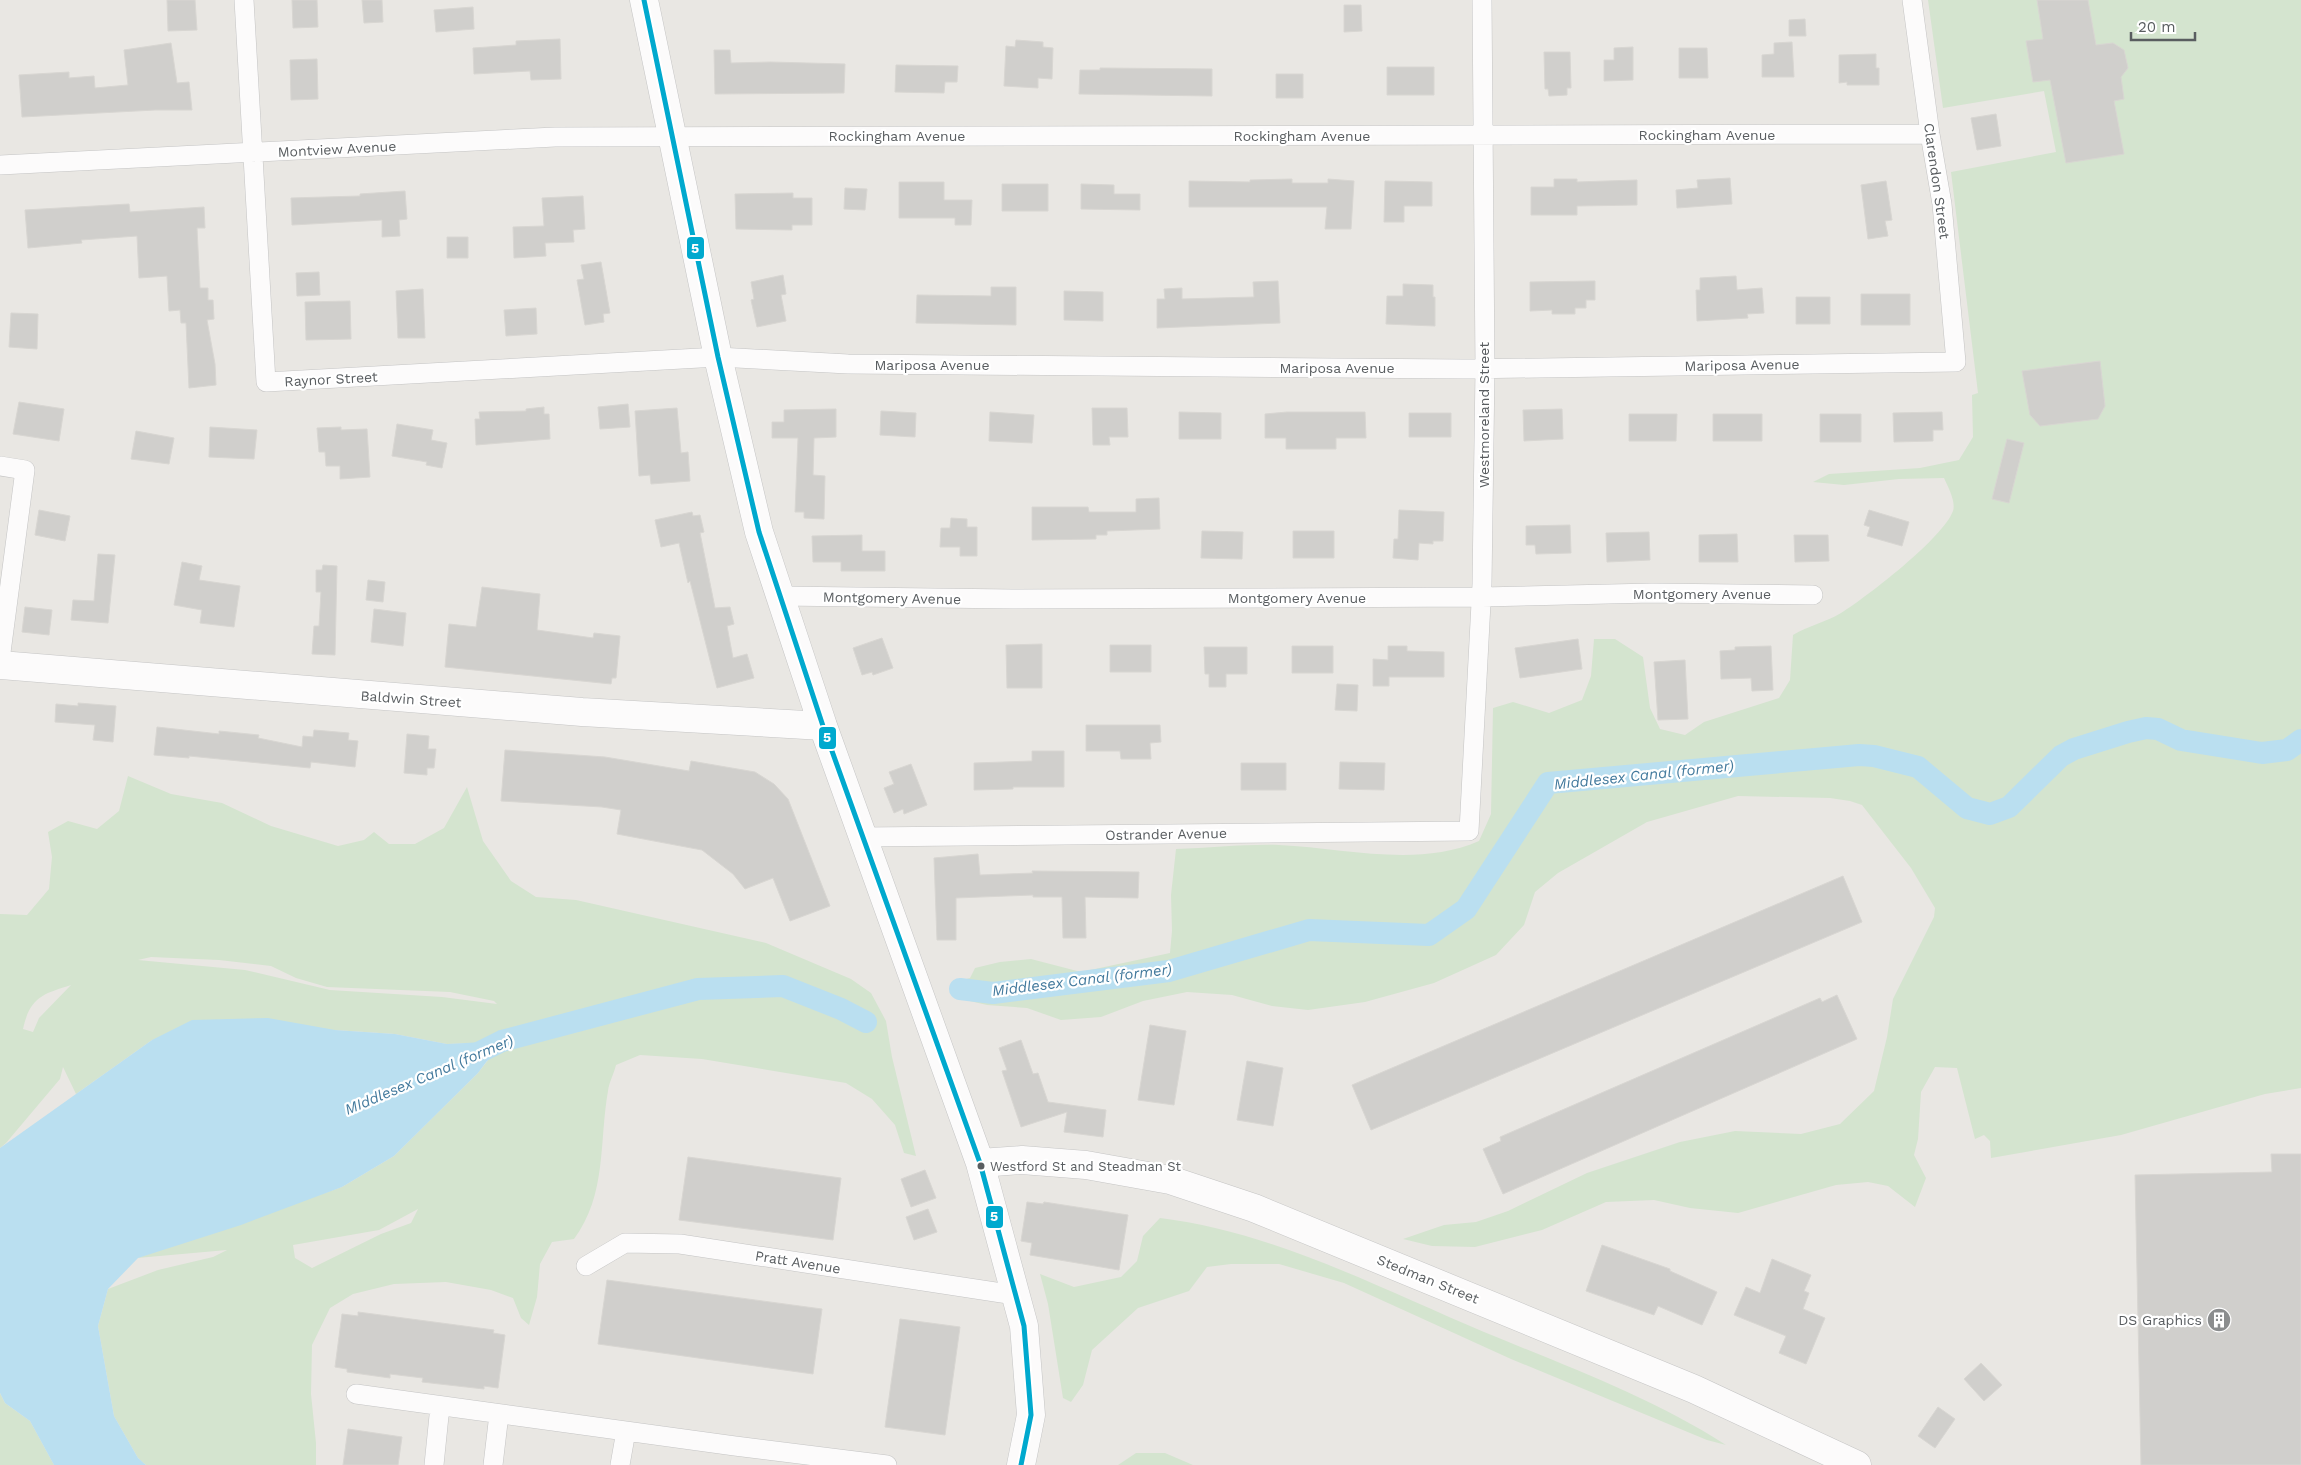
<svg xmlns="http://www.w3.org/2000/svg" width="2301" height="1465" font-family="'Work Sans',sans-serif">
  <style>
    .green { fill: #d4e4cf; fill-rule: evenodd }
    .water { fill: #badff0 }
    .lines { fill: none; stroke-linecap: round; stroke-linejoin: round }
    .canal { stroke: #badff0; stroke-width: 22 }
    .building { fill: #d0cfcc; stroke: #d8d6d2 }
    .street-casing { stroke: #c4c4c4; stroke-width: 20 }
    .secondary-casing { stroke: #c5c5c5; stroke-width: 29 }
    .street { stroke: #fcfbfb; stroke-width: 19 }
    .secondary { stroke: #fcfbfb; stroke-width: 28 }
    .bus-1-casing { stroke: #fff; stroke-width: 9 }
    .bus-1 { stroke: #00a9ce; stroke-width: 5 }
    .bus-dot { fill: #595d60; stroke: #fff; stroke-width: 2 }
    .labels { text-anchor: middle; stroke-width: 4.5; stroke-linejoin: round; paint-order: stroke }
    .bus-label { font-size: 13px; fill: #595d60; stroke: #fff; text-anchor: start }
    .street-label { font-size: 14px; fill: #595d60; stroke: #fff }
    .poi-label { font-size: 14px; fill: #595d60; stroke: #fff; text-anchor: end }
    .water-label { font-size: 15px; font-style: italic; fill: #437a9d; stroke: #fff }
    .line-badge { stroke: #fff; stroke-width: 2 }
    .badge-label { font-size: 14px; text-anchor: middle; font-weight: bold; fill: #fff }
  </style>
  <rect width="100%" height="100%" fill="#e9e7e3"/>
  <path class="green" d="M1928,0H2301V1088L2265,1094L2121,1135L1991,1158L1990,1141L1984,1135L1975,1139L1957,1068L1935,1067L1921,1092L1918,1139L1914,1155L1926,1178L1915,1207L1888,1186L1868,1182L1836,1185L1738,1213L1690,1208L1654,1200L1606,1202L1542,1230L1475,1247L1432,1246L1403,1239L1444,1225L1476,1222L1508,1211L1587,1173L1680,1142L1735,1131L1801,1134L1840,1124L1874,1091L1887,1037L1893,999L1934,917L1935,908L1911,868L1862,805L1850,801L1830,798L1738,796L1647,822L1558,873L1535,892L1524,925L1496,955L1434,983L1365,1002L1308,1010L1272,1006L1232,995L1187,992L1143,1001L1101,1017L1061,1020L1027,1008L987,1005L957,998L959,981L970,978L975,968L1000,962L1031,959L1081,972L1170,953L1172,931L1171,895L1176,849C1210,848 1245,844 1279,845C1345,848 1417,868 1479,841L1491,814L1493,708L1513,702L1549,713L1582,700L1591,676L1594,639H1615L1643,657L1650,708L1660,729L1685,735L1704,722L1779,698L1790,680L1793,635C1808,626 1826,622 1841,613C1867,597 1943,538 1953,511C1956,501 1948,487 1944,478L1899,479L1844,485L1813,482L1829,474L1920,468L1959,460L1973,437L1972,395L1978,393L1951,172L2056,152L2044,91L1943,108Z
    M128,776L171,794L222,803L271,826L338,846L364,840L374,832L389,844H415L444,828L467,787L483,841L511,881L536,897L576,900L766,943L851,979L871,993L886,1021L892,1057L916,1156L904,1153L895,1125L872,1099L846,1083L702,1059L640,1055L616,1065C614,1074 609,1082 608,1091C599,1142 607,1195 574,1239L552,1242L540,1264L537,1297L529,1325L521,1318L513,1298L491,1290L446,1282L394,1284L353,1294L330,1308L312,1345L311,1394L316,1443V1465H146L138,1458L114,1416L98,1326L108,1289L158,1270L213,1257L227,1250L137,1258L342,1187L394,1156L478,1073L502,1042L447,1044L395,1034L335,1030L152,1040L76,1094L63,1067L60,1079L6,1143L0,1148V914L27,915L49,889L52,857L48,832L68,821L97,829L119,811ZM151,957L219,960L271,966L296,978L327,987L450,992L494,1001L497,1004L442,997L330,990L245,970L138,960ZM71,985L39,1018L33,1032L23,1029C30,997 43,994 71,985ZM418,1209L411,1223L381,1234L312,1268L295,1258L293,1245L379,1230Z
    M1160,1218C1271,1231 1382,1289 1484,1332C1566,1366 1651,1397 1726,1445L1707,1440L1511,1359L1344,1283L1279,1264H1231L1207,1267L1189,1291L1138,1308L1092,1350L1083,1385L1071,1402L1063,1398L1048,1304L1040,1274L1074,1287L1121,1277L1137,1261L1143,1236Z
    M0,1393L5,1403L30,1421L54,1465H0Z
    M1136,1453H1165L1193,1465H1118Z"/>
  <path class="water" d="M268,1018L335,1030L395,1034L447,1044L502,1041L478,1073L394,1156L342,1187L241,1225L138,1258L108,1289L98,1326L114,1416L138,1458L146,1465H54L30,1421L5,1403L0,1393V1148L152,1040L192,1020Z"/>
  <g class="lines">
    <path class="canal" d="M960,989L993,993L1169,971L1309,930L1429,935L1466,909L1548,783L1859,755L1874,756L1918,767L1967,808L1990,814L2009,807L2061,756L2074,749L2128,732L2146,728L2158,729L2181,740L2262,753L2287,750L2301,740
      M474,1055L502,1041L698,989L783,986L841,1009L866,1022"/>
  </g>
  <path class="building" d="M167,0H195L197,30L168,31Z
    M292,0H317L318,27L293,28Z
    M362,0H382L383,22L364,23Z
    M2037,0H2088L2096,45L2113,43L2124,50L2128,68L2121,77L2124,99L2114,101L2124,154L2066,163L2050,80L2033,82L2026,41L2043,39Z
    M1344,5H1361L1362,31L1344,32Z
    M473,7L474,29L436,32L434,10Z
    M1805,19L1806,36H1789V20Z
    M560,39L561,79L531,80L530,71L474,74L473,48L516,45V41Z
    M1016,40L1043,42V47L1053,48L1052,79L1038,78V88L1004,86L1006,46L1015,47Z
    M1792,42L1794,77H1762V55L1774,54V43Z
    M171,43L177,83L189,82L192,110H155L22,117L19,75L69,72V78L94,76L95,88L128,85L124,50Z
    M1633,47V80L1604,81V60H1614V48Z
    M1679,48H1707L1708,78H1679Z
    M714,50H730L731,63L770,62L845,64L844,93L715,94Z
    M1544,52H1570L1571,88H1567V95L1549,96L1548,89H1545Z
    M1876,54V68H1879V85H1847V82L1839,83V55Z
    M317,59L318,99L291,100L290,60Z
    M896,65L958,66L957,82H945L944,93L895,92Z
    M1387,67H1434V95H1387Z
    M1100,68L1212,69V96L1079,94L1080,70H1100Z
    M1276,74H1303V98H1276Z
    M1996,114L2001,146L1977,150L1971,118Z
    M1730,178L1732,204L1677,208L1676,190L1698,188L1697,180Z
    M1292,179V183H1328V179L1354,181L1351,229H1325L1327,207H1189V181L1250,182V180Z
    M1554,179H1577V182L1637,180V205L1577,206V215H1531V187H1554Z
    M1385,181L1432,182V206H1404V222H1384Z
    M1886,181L1892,220L1885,221L1888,236L1868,239L1861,185Z
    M899,182H944V200H972L971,225H955V218H899Z
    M1002,184H1048V211H1002Z
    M1081,184L1114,185V194H1140V210L1081,209Z
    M845,188L867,189L865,210L844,209Z
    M405,191L407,219L399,220L400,236L382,237V220L292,225L291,198L360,196V194Z
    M793,193V198H812V225H792V230L736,229L735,194Z
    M583,196L585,229L573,230L574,242L545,243L546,256L514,258L513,227L544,226L542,198Z
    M129,204L130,212L204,207L205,228H197L200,288H208V300H213L214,319L207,320L215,364L216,385L189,388L186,323H181L180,310L169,311L167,276L139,278L137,236L81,240L82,243L28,248L25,210Z
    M447,237H468V258H447Z
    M601,262L610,313L603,314L604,322L585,325L577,280L584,279L581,265Z
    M319,272L320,295L297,296L296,273Z
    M783,275L786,294L781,295L786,321L757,327L751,300L754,299L751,282Z
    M1736,276L1737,290L1762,288L1764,313L1747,314L1748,318L1697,321L1696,290H1700V278Z
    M1278,281L1280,323L1157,328V299H1165L1164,289L1182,288V299L1254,297L1253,282Z
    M1595,281V300H1586V308H1575V314H1552V310L1530,311V282Z
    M1403,284L1433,285V297H1435V326L1386,324L1387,296H1403Z
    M991,287H1016V325L916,323L917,295L991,296Z
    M423,289L425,338H398L396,291Z
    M1064,291L1103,292V321L1064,320Z
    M1861,294H1910V325H1861Z
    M1796,297H1830V324H1796Z
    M350,301L351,339L306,340L305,302Z
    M536,308L537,334L506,336L504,310Z
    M11,313L38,314L37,349L9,347Z
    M2100,361L2105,406L2098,419L2040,426L2030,415L2022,371Z
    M19,402L64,409L59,441L13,434Z
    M628,404L630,427L600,429L598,407Z
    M544,407V414H549L550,439L476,445L475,419H480L479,412L526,411V409Z
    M677,408L681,453L688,452L690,481L651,484L650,475L639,476L635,411Z
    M1092,408H1127L1128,437H1109L1110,445H1093Z
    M836,409V437L814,438L813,475L825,476L824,519L804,518V512H795L798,438H772V422H784V410Z
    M1562,409L1563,439L1524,441L1523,410Z
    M881,411L916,413L915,437L880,435Z
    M990,412L1034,415L1032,443L989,441Z
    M1179,412L1221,413V439H1179Z
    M1287,412H1365L1366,438H1336V449H1286V438H1265V414Z
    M1942,412L1943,430H1933V441L1894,442L1893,413Z
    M1409,413H1451V437H1409Z
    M1629,414H1677L1676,441H1629Z
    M1713,414H1762V441H1713Z
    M1820,414H1861V442H1820Z
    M397,424L433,430L431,440L447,443L442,468L426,465L427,462L392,456Z
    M210,427L257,430L254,459L209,457Z
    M341,427V430L367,429L370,477L340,479V466H326L325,452H319L317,428Z
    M136,431L174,438L169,464L131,459Z
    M2007,439L2024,443L2009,503L1992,499Z
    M1159,498L1160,529L1107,531V535H1096V539L1032,540V507H1088L1089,512H1136V499Z
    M39,510L70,516L65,541L35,535Z
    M1399,510L1444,512L1443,541H1433V544L1419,543L1418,560L1393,558L1394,539H1398Z
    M1869,510L1909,522L1902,546L1867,536L1870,527L1864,525Z
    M692,512L693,516L700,515L704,532L700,533L715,608L730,607L734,624L727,626L733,658L747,654L754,678L717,688L690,581L688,583L679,543L661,547L655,520Z
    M951,518L967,519V527H977V556H960V547H940L941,528H950Z
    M1570,525L1571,553L1536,554L1535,545H1526V526Z
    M1202,531L1243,532L1242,559L1201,558Z
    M1293,531H1334V558H1293Z
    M1649,532L1650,560L1607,562L1606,533Z
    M1737,534L1738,562H1699V535Z
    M862,535V551H885V571H841V562H813L812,536Z
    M1794,535H1828L1829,561L1795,562Z
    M98,554L115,555L108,623L71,620L73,600L94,601Z
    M182,562L202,566L199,580L240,586L234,627L200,623L202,610L174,605Z
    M323,565L337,566L335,655L312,654L314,626H319L321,592H316V570H322Z
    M368,580L385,582L383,602L366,600Z
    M482,587L540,594L537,630L593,638L594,633L620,636L616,678H612L611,684L445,667L449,624L476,627Z
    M25,607L52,610L49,635L22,632Z
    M374,609L406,613L403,646L371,642Z
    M882,638L893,668L873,675L872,672L862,675L853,648Z
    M1578,639L1582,669L1520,678L1515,648Z
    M1042,644V688H1007L1006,645Z
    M1110,645H1151V672H1110Z
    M1292,646H1333V673H1292Z
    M1388,646H1407V651L1444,652V677H1389V686H1373V659L1388,660Z
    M1771,646L1773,690L1752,691L1751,678L1721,679L1720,651L1735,650V647Z
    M1204,647H1247V674H1226V687H1209V674H1205Z
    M1685,660L1688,719L1658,720L1654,662Z
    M1337,684L1358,685L1357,711L1335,710Z
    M78,703L116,706L113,742L93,740L95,725L55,722L56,704L78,706Z
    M1086,725H1160L1161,742L1150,743L1151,759H1121L1120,751H1086Z
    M157,727L219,734V731L259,735L258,738L302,747L303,736L313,737L314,730L349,733L348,740L358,741L355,767L311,762L310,768L189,756V758L154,755Z
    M407,734L429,736L428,749H436L434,768H427V775L404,773Z
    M505,750L605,757L689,771L691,761L755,772L774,784L788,799L830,906L790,921L773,878L745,889L733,874L702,850L617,834L621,810L602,807L501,801Z
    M1032,751H1064V787H1013V789L974,790V763L1032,761Z
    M1340,762L1385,763L1384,790L1339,789Z
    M1241,763H1286V790H1241Z
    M911,764L927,805L904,814L903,809L894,813L884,788L894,784L889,772Z
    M978,854L980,875L1033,873L1032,871L1139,872L1138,898L1085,897L1086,938H1063L1062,897H1033V895L956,898V940H937L934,858Z
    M1843,876L1862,922L1371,1130L1352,1085Z
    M1837,995L1857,1039L1503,1194L1483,1149L1501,1141L1500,1137L1820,998L1822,1002Z
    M1150,1025L1186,1031L1174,1105L1138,1100Z
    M1021,1040L1033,1074L1038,1073L1048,1102L1106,1110L1103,1137L1064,1132L1067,1112L1021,1127L1002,1071L1007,1070L999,1048Z
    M1247,1061L1283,1068L1273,1126L1237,1120Z
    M2271,1154H2301V1465H2141L2135,1175L2272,1172Z
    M688,1157L841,1178L833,1240L679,1220Z
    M925,1170L936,1198L911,1207L901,1179Z
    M1027,1202L1043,1204L1044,1202L1128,1215L1119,1270L1030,1255L1032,1243L1021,1241Z
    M928,1209L937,1232L914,1240L906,1217Z
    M1602,1245L1670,1269V1271L1717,1292L1702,1325L1658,1306L1654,1315L1586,1291Z
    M1772,1259L1811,1275L1804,1291L1809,1293L1803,1309L1825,1318L1806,1364L1779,1353L1786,1336L1734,1315L1746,1287L1760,1293Z
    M607,1280L822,1309L813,1374L598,1344Z
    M358,1312L494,1330L493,1333L505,1335L498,1388L484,1386V1389L422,1382L423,1378L390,1374V1378L347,1372V1369L335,1367L342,1314L358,1316Z
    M900,1319L960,1327L945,1435L885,1427Z
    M1981,1363L2002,1385L1984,1401L1964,1379Z
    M1938,1407L1955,1419L1935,1448L1918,1436Z
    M348,1429L402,1437L398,1465H343Z"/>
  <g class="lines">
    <g class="street-casing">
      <path id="street" d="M244,0L266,382L718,357L848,364L1463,369L1956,362L1942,204L1930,134L1912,0
        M0,165L555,137L1930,134
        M0,466L25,470L0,660
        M780,596L1012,599L1482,597L1652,593L1813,595
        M863,837L1469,831L1482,584L1485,369L1482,0
        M586,1266L625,1243L680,1244L1015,1295
        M356,1394L735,1446L887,1465
        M434,1465L440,1406
        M493,1465L499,1414
        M620,1465L626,1431"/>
    </g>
    <g class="secondary-casing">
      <path id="secondary" d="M644,0L718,357L759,532L823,726L980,1163L1024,1326L1031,1415L1021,1465
        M0,665L582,712L823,726
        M980,1163L1022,1160L1086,1165L1170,1180L1254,1208L1694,1389L1857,1465"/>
    </g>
    <use href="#street" class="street"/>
    <use href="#secondary" class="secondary"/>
    <g class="bus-1-casing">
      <path id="bus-1" d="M644,0L718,357L759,532L823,726L980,1163L1024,1326L1031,1415L1021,1465"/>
    </g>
    <use href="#bus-1" class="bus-1"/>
  </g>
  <defs>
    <g id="building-disc" transform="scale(1.25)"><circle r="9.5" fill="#8b8d8e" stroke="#fff"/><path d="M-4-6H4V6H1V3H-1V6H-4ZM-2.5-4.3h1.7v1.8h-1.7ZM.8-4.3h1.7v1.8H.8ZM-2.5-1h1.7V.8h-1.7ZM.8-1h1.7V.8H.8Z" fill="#fff"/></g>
  </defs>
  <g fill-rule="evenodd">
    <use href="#building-disc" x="2219" y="1320"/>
  </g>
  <circle class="bus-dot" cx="981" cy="1166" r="4.5"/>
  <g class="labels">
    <g class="bus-label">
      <text x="990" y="1171">Westford St and Steadman St</text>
    </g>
    <g class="street-label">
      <text x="1707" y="140">Rockingham Avenue</text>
      <text x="897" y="141">Rockingham Avenue</text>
      <text x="1302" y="141">Rockingham Avenue</text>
      <text transform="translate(337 149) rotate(-3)" y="5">Montview Avenue</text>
      <text transform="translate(1937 181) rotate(82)" y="5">Clarendon Street</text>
      <text x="932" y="370">Mariposa Avenue</text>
      <text transform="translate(1742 365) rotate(-1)" y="5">Mariposa Avenue</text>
      <text x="1337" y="373">Mariposa Avenue</text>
      <text transform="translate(331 379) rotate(-3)" y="5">Raynor Street</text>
      <text transform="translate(1484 415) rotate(-90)" y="5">Westmoreland Street</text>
      <text x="1702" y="599">Montgomery Avenue</text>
      <text transform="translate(892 598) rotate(1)" y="5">Montgomery Avenue</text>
      <text x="1297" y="603">Montgomery Avenue</text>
      <text transform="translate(411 699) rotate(4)" y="5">Baldwin Street</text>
      <text transform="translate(1166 834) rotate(-1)" y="5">Ostrander Avenue</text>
      <text transform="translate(798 1262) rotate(9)" y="5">Pratt Avenue</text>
      <text transform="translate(1428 1279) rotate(22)" y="5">Stedman Street</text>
    </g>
    <g class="poi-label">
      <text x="2202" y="1325">DS Graphics</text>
    </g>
    <g class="water-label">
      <text transform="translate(1644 775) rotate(-6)" y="5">Middlesex Canal (former)</text>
      <text transform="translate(1082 980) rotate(-7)" y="5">Middlesex Canal (former)</text>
      <text transform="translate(429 1075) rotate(-23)" y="5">MIddlesex Canal (former)</text>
    </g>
  </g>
  <g class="line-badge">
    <rect x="686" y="236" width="19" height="24" rx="5" fill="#00a9ce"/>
    <rect x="818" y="726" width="19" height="24" rx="5" fill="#00a9ce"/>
    <rect x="985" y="1205" width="19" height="24" rx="5" fill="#00a9ce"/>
  </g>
  <g class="badge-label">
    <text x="695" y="253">5</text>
    <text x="827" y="742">5</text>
    <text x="994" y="1221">5</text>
  </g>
  <path d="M2131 32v8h64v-8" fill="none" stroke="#595d60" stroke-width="2.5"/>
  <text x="2138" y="32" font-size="15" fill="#595d60" stroke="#ffffff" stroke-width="4" paint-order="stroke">20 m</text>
</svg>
